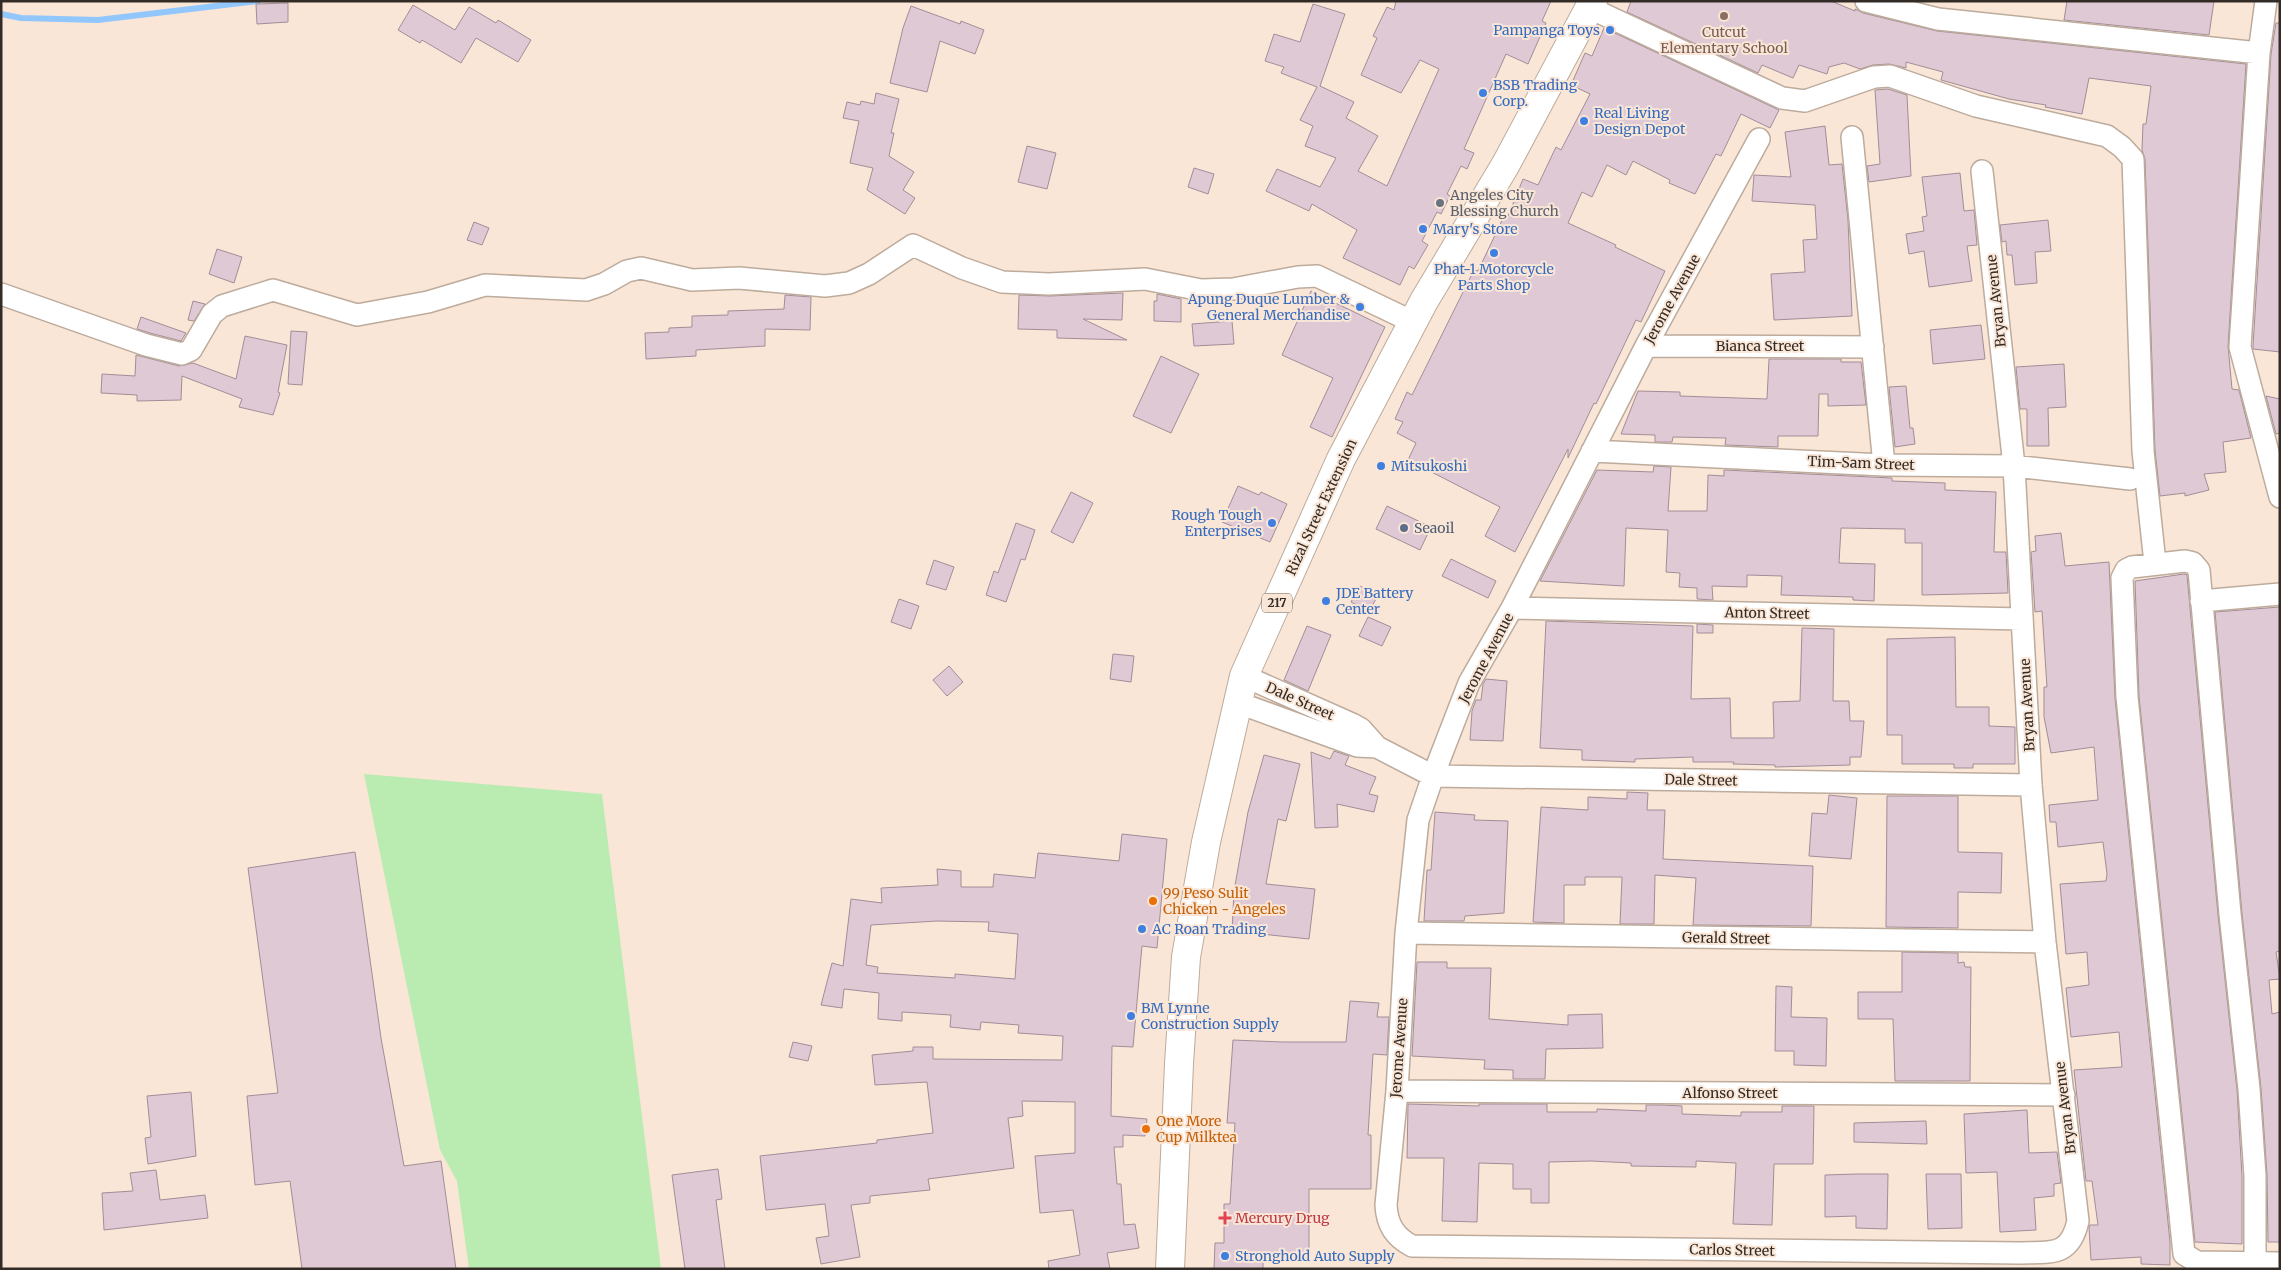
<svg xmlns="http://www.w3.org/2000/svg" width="2281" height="1270" font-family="Merriweather,serif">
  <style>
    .green { fill: #baecb2 }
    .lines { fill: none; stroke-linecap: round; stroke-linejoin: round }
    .stream { stroke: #91c7fd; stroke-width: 6 }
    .building { fill: #dfc9d5; stroke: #a28d98; fill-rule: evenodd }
    .street-casing { stroke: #bdab9c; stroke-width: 24 }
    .primary-casing { stroke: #bdab9c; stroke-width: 30 }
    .street { stroke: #fff; stroke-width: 21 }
    .primary { stroke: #fff; stroke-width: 28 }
    .education-dot { fill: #8d6e63; stroke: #fae6d7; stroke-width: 2 }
    .shop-dot { fill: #3f7fe0; stroke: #fae6d7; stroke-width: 2 }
    .worship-dot { fill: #6b7280; stroke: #fae6d7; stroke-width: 2 }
    .service-dot { fill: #5c6f8a; stroke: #fae6d7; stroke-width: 2 }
    .food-dot { fill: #e8710a; stroke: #fae6d7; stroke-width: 2 }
    .health-dot { fill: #e0444e; stroke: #fae6d7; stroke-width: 2 }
    .labels { text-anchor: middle; stroke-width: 4; stroke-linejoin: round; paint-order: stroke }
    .shield { fill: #fae6d7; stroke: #6f645b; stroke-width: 1 }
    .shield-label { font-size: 12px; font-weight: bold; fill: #332c26 }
    .shop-label { font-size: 14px; fill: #366cbe; stroke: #fae6d7; text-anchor: start }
    .education-label { font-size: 14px; fill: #785e54; stroke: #fae6d7 }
    .worship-label { font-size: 14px; fill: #5b616d; stroke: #fae6d7; text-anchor: start }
    .street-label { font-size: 14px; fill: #332c26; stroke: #fae6d7 }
    .service-label { font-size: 14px; fill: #4e5e75; stroke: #fae6d7; text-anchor: start }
    .food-label { font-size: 14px; fill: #c56008; stroke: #fae6d7; text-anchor: start }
    .health-label { font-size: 14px; fill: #be3a42; stroke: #fae6d7; text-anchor: start }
  </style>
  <rect width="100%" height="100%" fill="#fae6d7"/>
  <path class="green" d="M364,774L602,794L661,1269H469L457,1181L440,1150Z"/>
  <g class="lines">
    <path class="stream" d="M1,14L21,18L98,20L258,1"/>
  </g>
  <path class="building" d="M1396,1H1551L1542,21L1546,23L1528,64L1506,54L1464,149L1474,153L1467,169L1461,166L1447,194L1450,196L1441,214L1437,212L1422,241L1428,245L1414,269L1409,266L1400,285L1343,258L1357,230L1312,204L1309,211L1266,191L1277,169L1320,187L1336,158L1305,146L1313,126L1300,120L1317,87L1281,73L1284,67L1265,61L1274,34L1300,42L1313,4L1345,14L1320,86L1354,102L1346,118L1378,136L1358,171L1387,186L1439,69L1420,60L1401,93L1361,75L1377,38L1373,36L1387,7L1394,10Z
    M1631,1H1831L1855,11V9L1863,13L1937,31L2246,64L2228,346L2232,389L2239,390L2251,438L2223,442L2226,472L2204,474L2209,490L2185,496V493L2160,496L2155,450L2145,159L2142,150L2143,124H2146L2151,86L2089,78L2082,114L2045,107L2046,105L2009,99L1941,80L1943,72L1906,62V68L1889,64L1873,65L1860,69L1844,63L1829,67L1827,74L1799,65L1793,78L1762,65L1758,73L1627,12Z
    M2067,1H2214L2209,35L2064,20Z
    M288,3V22L257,24L256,4Z
    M413,5L455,30L469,7L496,23L498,20L531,40L518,62L476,38L461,63L422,40L420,43L398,30Z
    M911,6L960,24L961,21L984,30L975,54L940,41L927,92L890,83L903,28Z
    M2276,23H2280V352L2253,349V346L2271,54Z
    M1604,28L1779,110L1770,128L1741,114L1721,156L1716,154L1695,194L1669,183L1670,180L1633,161L1626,175L1607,165L1592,197L1582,192L1568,223L1616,245L1615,247L1665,271L1641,322L1636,320L1596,404L1594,403L1568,458V449L1515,552L1485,536L1500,507L1408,460L1416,443L1397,433L1403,422L1395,419L1407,392L1412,395L1474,270L1478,271L1505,214L1508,216L1523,179L1538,185L1556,147L1561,150L1590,94L1571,85L1585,53L1592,56Z
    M1888,89L1907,95L1911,176L1869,182L1867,166L1880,164L1875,90Z
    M876,93L899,99L891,133H894L889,156L914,172L903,190L915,198L905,214L867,190L873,168L850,163L859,121L843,118L847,102L860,105L861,101L874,104Z
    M1825,126L1829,165L1842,164L1848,220L1852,316L1774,320L1771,274L1805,272L1803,240L1817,239L1815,205L1752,201L1754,175L1791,177L1785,132Z
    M1027,146L1056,153L1047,189L1018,182Z
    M1194,168L1214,174L1208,194L1188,187Z
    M1960,173L1964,211L1974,210L1977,245L1967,246L1972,281L1929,287L1924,251L1909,254L1906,234L1924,231L1922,217L1927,216L1922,177Z
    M2048,220L2051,251L2035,252L2037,283L2015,285L2012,255H2007L2006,241L2002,242L2000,225Z
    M474,222L489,228L482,245L467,240Z
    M217,249L242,257L234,283L209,274Z
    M1311,291L1385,327L1332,437L1310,427L1333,378L1282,355Z
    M1123,293L1122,320L1083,319L1127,340L1057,338V330L1018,329L1019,295L1050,296Z
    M1157,294L1181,299V322L1154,321V301H1157Z
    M785,295L811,297L810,330L765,329V346L696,350V356L646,359L645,333L669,332V328L692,327V316L728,315V311L784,309Z
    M193,301L205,304L194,321L188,320Z
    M141,317L186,333L181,341L150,333L137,329Z
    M1232,321L1234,344L1194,346L1192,324Z
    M1981,325L1985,359L1933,364L1930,330Z
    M291,331L307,332L302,385L288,384Z
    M245,336L287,345L278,392L280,393L273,415L239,407L242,399L182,376L181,400L137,401V395L101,393L102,374L135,376L136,355L179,366L193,363L236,379Z
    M1161,356L1199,374L1171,433L1133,416Z
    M1769,359H1841V362H1861L1866,405L1828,406V394H1819L1818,436H1778V447L1725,445L1726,438L1673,437L1672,442H1655V435L1621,434L1638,391L1680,392V396L1767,399Z
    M2064,364L2066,407L2048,408L2049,446H2027V409H2020L2016,367Z
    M1906,386L1910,428H1913L1915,444L1895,447L1889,387Z
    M2266,396L2280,399V433L2276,434Z
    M1654,466L1671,467L1668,511H1707L1708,475L1724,476V470L1892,478V481L1945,483V490L1996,492L1994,552H2006L2008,593L1922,595V543H1905V529L1841,528L1839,563L1875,564L1874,601L1853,600V597L1781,595L1782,576L1747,575V587L1712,586L1713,600L1697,599V588L1679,587L1680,573L1666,572L1668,530L1626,528L1624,586L1540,581L1597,470L1653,472Z
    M1238,486L1259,495L1261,492L1287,504L1270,542L1222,522Z
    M1071,492L1093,503L1073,543L1051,532Z
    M1387,506L1431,527L1420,550L1376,529Z
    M1016,523L1035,530L1025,560L1021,559L1006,602L986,595L994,571L998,573Z
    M2061,533L2065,566L2109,562L2115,698L2170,1242V1265L2141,1264V1257L2091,1260L2089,1228L2090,1225H2098L2092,1181H2086L2074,1070L2122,1067L2119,1032L2071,1037L2066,988L2089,985L2087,952L2066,954L2060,884L2106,881L2107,874L2103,842L2058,847L2056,822H2050L2049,805L2098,800L2094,747L2051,753L2044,717V687H2047L2042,611L2035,612L2031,552L2036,551L2035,536Z
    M1451,559L1496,581L1488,598L1442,576Z
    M934,560L954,567L946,590L926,584Z
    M2184,574L2187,575L2218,915L2237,1090L2242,1176V1244L2195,1242L2139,696L2135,581Z
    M1360,586L1378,595L1369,612L1351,602Z
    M899,599L919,606L911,629L891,622Z
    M2280,607V951L2276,952L2280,979L2269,980L2272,1014L2280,1012V1242H2268L2267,1175L2261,1088L2242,913L2215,612Z
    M1368,617L1391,627L1382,646L1359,636Z
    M1546,621L1693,626L1691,699L1730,698L1731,738H1774L1773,702L1800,701L1802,628L1834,629L1833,701H1849L1850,721H1864L1861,757H1850V765L1775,767V765L1733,764L1734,762H1693V757L1635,759V762L1582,760V750L1540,748Z
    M1697,624L1713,625V633H1697Z
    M1307,626L1331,635L1308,691L1284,680Z
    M1955,637L1956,707H1989V726L2015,727V764H1973V768H1954V764H1902V735H1887V639Z
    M1113,654L1134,656L1131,682L1110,679Z
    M949,666L963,682L947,696L933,680Z
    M1486,679L1507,681L1503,741L1470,740L1472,711L1476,700H1481L1483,684Z
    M1334,751L1349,756L1345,765L1376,777L1369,794L1378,796L1374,812L1337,804L1338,827L1315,828L1311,752L1330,759Z
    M1264,755L1300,764L1286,821L1278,819L1266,884L1315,889L1309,939L1232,931L1234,891L1248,812Z
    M1627,792L1648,793L1647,810H1665L1663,859L1813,866L1811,926L1693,925L1696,878L1655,875L1654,924H1620L1622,877H1585V885H1564V923L1533,922L1541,807L1588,810V797L1627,799Z
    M1829,795L1857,798L1851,859L1809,856L1812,813L1827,814Z
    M1887,796H1958V852L2002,853L2001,893L1958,892V928L1886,927Z
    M1435,812L1475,815L1474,820L1508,821L1504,913L1465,916L1464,921H1424L1427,870H1431Z
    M1122,834L1167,839L1157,948L1142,946L1133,1047L1112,1046L1111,1116L1147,1119L1145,1136L1123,1135V1147H1114L1117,1184H1121L1124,1225L1135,1224L1139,1248L1107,1253L1110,1269H1049L1048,1261L1080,1255L1073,1210L1040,1213L1035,1156L1075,1153V1102L1022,1101L1023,1116L1008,1118L1014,1168L928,1179L930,1190L870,1196V1203L851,1205L860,1257L821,1264L816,1238L829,1236L825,1204L766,1210L760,1156L877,1143V1140L933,1133L927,1082L875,1085L872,1055L913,1051V1047H933V1059L1062,1060L1063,1036L1018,1033L1019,1025L981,1022L980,1030L950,1027L951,1015L902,1012V1021L878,1019L879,993L844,989L842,1008L821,1005L832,963L843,966L851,899L882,903L881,888L938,885L937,869L961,871V887H993L994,874L1035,878L1038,853L1119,861ZM937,921L989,922L988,931L1018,934L1015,979L955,974V978L877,973L878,967L866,965L871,925Z
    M355,852L381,1038L404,1166L441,1161L456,1269H302L290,1181L255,1185L247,1096L278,1093L248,868Z
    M1902,952L1958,953V963L1964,962L1965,967H1971L1970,1081H1895L1893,1019H1858V992H1902Z
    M1417,962H1447V968H1491L1489,1019L1568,1025V1015L1602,1014L1603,1048L1546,1049L1545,1079H1513V1070L1484,1069L1485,1060L1412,1056Z
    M1776,986L1792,987L1791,1017L1827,1018L1826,1066L1794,1065V1051H1775Z
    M1350,1001L1379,1003L1377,1017H1389L1387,1055L1373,1054L1368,1135H1371V1189H1309V1259H1263V1269H1214L1215,1243H1224V1204H1230L1235,1123H1227L1233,1040L1283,1042H1346Z
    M793,1042L812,1046L808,1061L789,1057Z
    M191,1092L196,1156L148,1164L145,1138L151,1137L147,1096Z
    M1408,1104L1479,1106V1104H1547V1112H1597V1109L1646,1111V1105H1662L1682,1106V1114L1741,1116V1112H1782V1106H1814L1813,1164H1774L1772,1225L1733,1224L1736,1163L1696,1161V1167L1631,1166V1163L1591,1161L1549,1162V1203H1531V1189H1513V1164L1479,1163L1477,1222L1442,1221L1444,1158H1407Z
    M2027,1110L2029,1153L2057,1152L2061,1183L2054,1184V1196L2034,1198L2036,1230L2000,1232L1997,1172L1966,1173L1964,1114Z
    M1926,1121L1927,1144L1854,1142V1123Z
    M718,1169L722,1199L716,1200L725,1269H685L672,1175Z
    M156,1170L160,1200L205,1195L208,1218L104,1230L102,1193L133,1191L130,1173Z
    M1857,1174H1888L1887,1229L1856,1228V1216L1825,1217V1175Z
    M1926,1174H1961L1962,1228L1928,1229Z"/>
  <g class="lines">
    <g class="street-casing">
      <path id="street" d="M1866,1L1938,19L2259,53
        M2266,1L2259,53L2240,347L2280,497
        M1590,8L1782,98L1805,101L1874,77L1890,76L1976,106L2107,136L2122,147L2133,159L2143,451L2155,563
        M1852,137L1884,465
        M1759,139L1646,346L1512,608L1469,683L1433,776L1418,820L1406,933L1397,1091L1386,1205C1387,1225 1395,1237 1412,1246L2020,1253C2051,1252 2070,1257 2078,1221L2045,942L2031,785L2014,466L1982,171
        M1,294L146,345L182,354L191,350L212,314L222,306L273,290L357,315L428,302L485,285L586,290L604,284L627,271L641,268L692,280L739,278L825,286L849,283L869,274L913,245L962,268L1002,282L1049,284L1145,279L1201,290L1233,289L1298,277L1317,276L1413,322
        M1646,346L1873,347
        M1592,451L1884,465L2014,466L2130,479
        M2201,601L2280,594
        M1512,608L2022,619
        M1244,676L1352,724L1361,729L1377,747L1433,776L2031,785
        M1236,702L1357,746L1377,747
        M1406,933L2045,942
        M1397,1091L2064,1095
        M2255,1262V1176L2249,1089L2230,914L2199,570L2193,563L2185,561L2132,567L2126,570L2122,578L2127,697L2184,1254L2197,1262L2280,1263"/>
    </g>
    <g class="primary-casing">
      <path id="primary" d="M1170,1269L1179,1064L1186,957L1206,842L1244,676L1341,459L1424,301L1506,164L1593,1"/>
    </g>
    <use href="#street" class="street"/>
    <use href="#primary" class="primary"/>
  </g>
  <circle class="education-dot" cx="1724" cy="16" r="5"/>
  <g class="shop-dot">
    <circle cx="1610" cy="30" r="5"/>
    <circle cx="1483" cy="93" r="5"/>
    <circle cx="1584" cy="121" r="5"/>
    <circle cx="1423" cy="229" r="5"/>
    <circle cx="1494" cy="253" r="5"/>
    <circle cx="1360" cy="307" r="5"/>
    <circle cx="1381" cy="466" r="5"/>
    <circle cx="1272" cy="523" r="5"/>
    <circle cx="1326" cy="601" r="5"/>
    <circle cx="1142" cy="929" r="5"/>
    <circle cx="1131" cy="1016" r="5"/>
    <circle cx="1225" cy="1256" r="5"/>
  </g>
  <circle class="worship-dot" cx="1440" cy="203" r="5"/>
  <circle class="service-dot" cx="1404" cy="528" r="5"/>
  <g class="food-dot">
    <circle cx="1153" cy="901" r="5"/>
    <circle cx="1146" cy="1129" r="5"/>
  </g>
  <path class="health-dot" d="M1222.5 1210.5h5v5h5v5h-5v5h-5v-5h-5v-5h5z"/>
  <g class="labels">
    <rect class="shield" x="1262" y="593.5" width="30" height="19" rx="4"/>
    <g class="shield-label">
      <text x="1277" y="607">217</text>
    </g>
    <g class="shop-label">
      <text x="1600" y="35" text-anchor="end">Pampanga Toys</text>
      <text x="1493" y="90">BSB Trading<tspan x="1493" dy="16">Corp.</tspan></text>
      <text x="1594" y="118">Real Living<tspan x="1594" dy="16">Design Depot</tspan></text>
      <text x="1433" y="234">Mary's Store</text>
      <text x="1494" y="274" text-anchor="middle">Phat-1 Motorcycle<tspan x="1494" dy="16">Parts Shop</tspan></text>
      <text x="1350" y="304" text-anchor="end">Apung Duque Lumber &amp;<tspan x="1350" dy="16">General Merchandise</tspan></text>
      <text x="1391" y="471">Mitsukoshi</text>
      <text x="1262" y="520" text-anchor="end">Rough Tough<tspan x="1262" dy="16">Enterprises</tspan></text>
      <text x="1336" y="598">JDE Battery<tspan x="1336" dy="16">Center</tspan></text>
      <text x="1152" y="934">AC Roan Trading</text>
      <text x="1141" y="1013">BM Lynne<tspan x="1141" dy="16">Construction Supply</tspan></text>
      <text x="1235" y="1261">Stronghold Auto Supply</text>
    </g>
    <g class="education-label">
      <text x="1724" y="37">Cutcut<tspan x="1724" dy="16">Elementary School</tspan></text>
    </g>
    <g class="worship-label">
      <text x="1450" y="200">Angeles City<tspan x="1450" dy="16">Blessing Church</tspan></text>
    </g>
    <g class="street-label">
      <text transform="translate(1672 299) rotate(-61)" y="5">Jerome Avenue</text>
      <text transform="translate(1996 301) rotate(-96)" y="5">Bryan Avenue</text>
      <text x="1760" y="351">Bianca Street</text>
      <text transform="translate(1861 463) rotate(2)" y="5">Tim-Sam Street</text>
      <text transform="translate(1321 507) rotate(-65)" y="5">Rizal Street Extension</text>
      <text transform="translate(1767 613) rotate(1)" y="5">Anton Street</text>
      <text transform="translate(1486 658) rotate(-62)" y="5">Jerome Avenue</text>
      <text transform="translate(1300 701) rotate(24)" y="5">Dale Street</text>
      <text transform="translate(2027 705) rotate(-93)" y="5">Bryan Avenue</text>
      <text transform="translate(1701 780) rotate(1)" y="5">Dale Street</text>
      <text transform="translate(1726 938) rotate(1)" y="5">Gerald Street</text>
      <text transform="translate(1399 1048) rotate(-86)" y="5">Jerome Avenue</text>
      <text x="1730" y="1098">Alfonso Street</text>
      <text transform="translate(2065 1108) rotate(-97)" y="5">Bryan Avenue</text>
      <text transform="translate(1732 1250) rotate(1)" y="5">Carlos Street</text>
    </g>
    <g class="service-label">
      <text x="1414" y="533">Seaoil</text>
    </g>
    <g class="food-label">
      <text x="1163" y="898">99 Peso Sulit<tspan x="1163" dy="16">Chicken - Angeles</tspan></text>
      <text x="1156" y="1126">One More<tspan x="1156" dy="16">Cup Milktea</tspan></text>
    </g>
    <g class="health-label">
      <text x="1235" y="1223">Mercury Drug</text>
    </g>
  </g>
  <rect width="2281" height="1270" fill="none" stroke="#332c26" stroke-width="5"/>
</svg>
